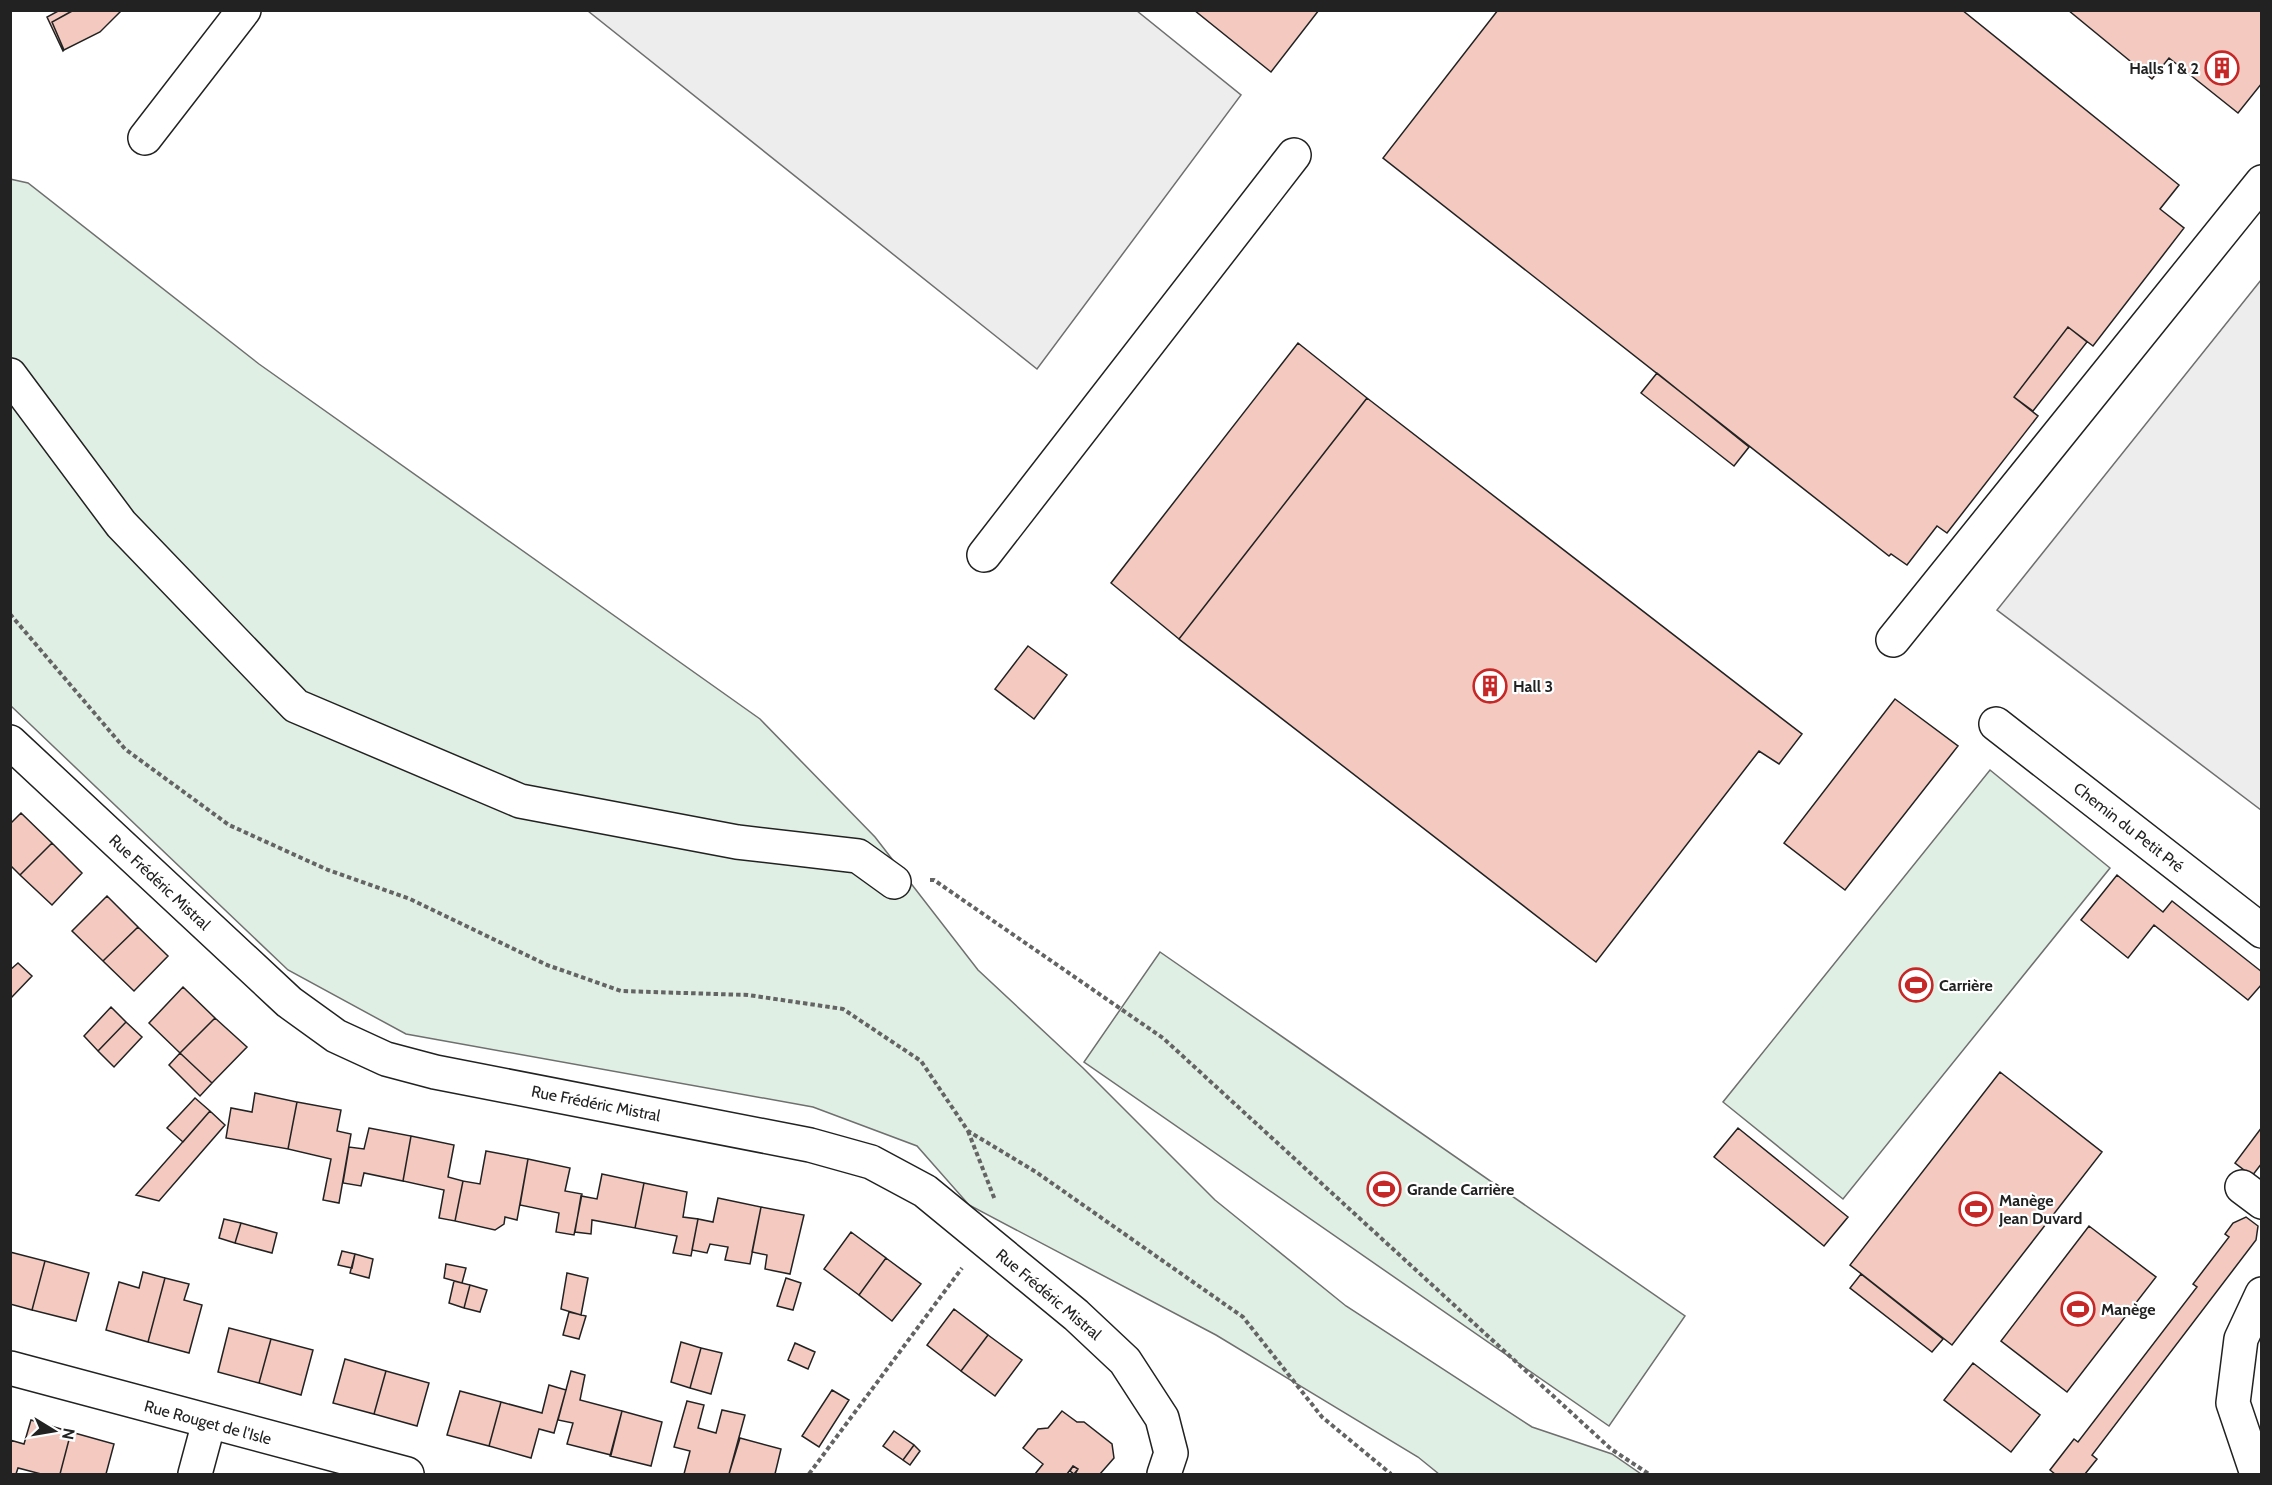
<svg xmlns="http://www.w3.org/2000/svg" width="2272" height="1485" font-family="Cabin,sans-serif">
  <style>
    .green { fill: #e0efe3; stroke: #6f6f6f; stroke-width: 1.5 }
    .parking { fill: #ededed; stroke: #6f6f6f; stroke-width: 1.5 }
    .building { fill: #f3c9c0; stroke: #222; stroke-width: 1.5 }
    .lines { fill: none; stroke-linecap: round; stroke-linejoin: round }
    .minor-casing { stroke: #222; stroke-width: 36 }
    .path { stroke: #646464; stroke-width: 4; stroke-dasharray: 4.5 3; stroke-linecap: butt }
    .minor { stroke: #fff; stroke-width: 33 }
    .labels { text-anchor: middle; stroke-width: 4.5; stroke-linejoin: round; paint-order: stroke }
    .poi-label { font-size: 16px; font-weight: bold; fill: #222; stroke: #fff; text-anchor: start }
    .street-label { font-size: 16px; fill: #222; stroke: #fff }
  </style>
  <rect width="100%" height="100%" fill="#fff"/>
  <path class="green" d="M10,179L28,183L259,364L760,719L875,837L978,970L1083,1068L1215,1200L1346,1306L1532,1427L1612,1454L1641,1474H1439L1418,1457L1216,1335L969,1205L917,1146L813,1107L406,1034L288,970L11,706Z
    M1990,770L2110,868L1843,1199L1723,1102Z
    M1160,952L1685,1316L1609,1426L1084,1062Z"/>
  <path class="parking" d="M588,11H1137L1241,95L1037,369Z
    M2261,280H2262L2261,810L1997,610Z"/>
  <path class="building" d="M60,10L72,11L52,22L64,50L63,51L47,17Z
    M122,10L100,32L64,50L52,22L74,10Z
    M1194,10H1319L1271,72Z
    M1498,10H1962L2179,185L2160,209L2184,228L2093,346L2068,327L2014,397L2038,416L1947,533L1937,526L1907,565L1891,554L1889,556L1383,158Z
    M2068,10H2262V83L2238,113L2169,58L2152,79Z
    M2068,327L2087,342L2033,411L2014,397Z
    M1298,343L1367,398L1179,639L1111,583Z
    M1657,373L1749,447L1734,466L1641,393Z
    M1367,398L1802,734L1779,764L1759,751L1596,962L1179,639Z
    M1028,646L1067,675L1034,719L995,689Z
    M1895,699L1958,746L1845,890L1784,843Z
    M21,813L52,843L20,875L10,865V824Z
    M52,843L82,873L52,905L20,875Z
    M2117,875L2163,912L2172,901L2262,972V984L2248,1000L2154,925L2128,958L2081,920Z
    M107,896L138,927L103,961L72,931Z
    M138,927L168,956L134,991L103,961Z
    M18,963L32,976L11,998L10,970Z
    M183,987L215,1018L180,1053L149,1023Z
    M111,1007L126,1022L98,1051L84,1036Z
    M215,1018L247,1047L212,1083L180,1053Z
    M126,1022L142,1037L114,1067L98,1051Z
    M180,1053L212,1083L200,1096L169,1065Z
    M2000,1072L2102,1152L1952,1345L1850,1265Z
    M255,1093L297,1102L288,1149L226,1138L231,1108L252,1112Z
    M195,1098L210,1111L183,1142L167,1128Z
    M297,1102L341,1110L337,1131L351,1134L339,1203L323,1200L331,1159L288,1149Z
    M210,1111L225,1125L159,1201L136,1195Z
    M2262,1127V1163L2252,1176L2235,1163Z
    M369,1128L411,1136L403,1181L364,1173L361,1186L343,1183L349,1147L364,1149Z
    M1738,1128L1848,1217L1824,1246L1714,1157Z
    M411,1136L454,1145L448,1177L463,1181L455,1221L439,1218L444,1190L403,1181Z
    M486,1151L528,1159L517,1220L505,1217L504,1224L495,1230L455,1221L463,1181L480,1184Z
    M528,1159L570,1168L565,1191L582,1194L574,1235L556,1232L559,1213L520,1205Z
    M602,1174L644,1183L635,1228L592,1220L591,1234L575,1232L581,1196L597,1199Z
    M644,1183L687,1192L683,1217L698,1219L691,1256L673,1253L677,1236L635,1228Z
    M718,1198L761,1207L750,1264L725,1260L728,1247L710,1244L707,1253L692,1250L698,1219L713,1222Z
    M761,1207L804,1215L790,1274L765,1269L767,1255L752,1252Z
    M2246,1217L2258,1226L2256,1240L2092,1455L2097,1459L2085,1474H2055L2050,1470L2074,1439L2078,1442L2197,1287L2193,1284L2229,1237L2225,1234L2233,1223Z
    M224,1219L241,1223L235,1243L219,1238Z
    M241,1223L277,1233L272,1253L235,1243Z
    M2089,1226L2156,1277L2067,1392L2001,1341Z
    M851,1232L886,1258L859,1295L824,1269Z
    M342,1251L355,1254L352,1268L338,1265Z
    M10,1252L45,1261L32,1310L10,1304Z
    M355,1254L373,1259L369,1278L350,1273Z
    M886,1258L921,1284L892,1321L859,1295Z
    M45,1261L89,1273L76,1321L32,1310Z
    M446,1264L466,1268L462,1283L444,1278Z
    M143,1272L165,1278L148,1342L106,1330L119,1282L139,1288Z
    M567,1273L588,1278L581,1315L561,1309Z
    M1861,1274L1943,1339L1932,1352L1850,1288Z
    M165,1278L189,1284L184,1300L202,1305L189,1353L148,1342Z
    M786,1278L801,1283L793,1310L777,1306Z
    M454,1281L470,1285L464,1308L449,1303Z
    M470,1285L487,1290L480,1312L464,1308Z
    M954,1309L988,1335L961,1371L927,1345Z
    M569,1312L586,1316L579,1339L563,1335Z
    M229,1328L271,1339L259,1383L218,1372Z
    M988,1335L1022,1360L995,1396L961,1371Z
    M271,1339L313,1350L301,1395L259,1383Z
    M681,1342L701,1348L690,1388L671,1382Z
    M795,1343L815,1352L808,1369L788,1360Z
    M701,1348L722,1353L711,1394L690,1388Z
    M345,1359L386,1371L374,1414L333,1403Z
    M1973,1363L2040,1415L2011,1452L1944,1400Z
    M386,1371L429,1383L417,1426L374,1414Z
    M571,1371L585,1375L580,1400L622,1411L611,1455L567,1444L573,1423L558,1420Z
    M549,1385L566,1390L554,1433L539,1429L531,1458L489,1446L501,1402L542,1413Z
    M832,1390L849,1400L819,1447L802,1436Z
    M460,1391L501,1402L489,1446L447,1435Z
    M687,1401L704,1405L698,1428L716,1433L722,1410L745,1415L729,1474H684L690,1451L674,1447Z
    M622,1411L662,1422L651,1466L610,1456Z
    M1062,1411L1077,1422H1084L1112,1444L1114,1458L1100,1474H1075L1078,1469L1073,1466L1067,1474H1035L1043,1464L1023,1448L1038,1429L1048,1428Z
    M31,1420L71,1432L60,1474H41L18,1468L16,1474H10V1440L24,1444Z
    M894,1431L914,1445L903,1460L883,1446Z
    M71,1432L114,1444L106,1474H60Z
    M740,1438L781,1449L775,1474H729Z
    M914,1445L920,1451L910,1465L903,1460Z
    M1073,1466L1078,1469L1074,1474L1070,1471Z"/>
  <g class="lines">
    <g class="minor-casing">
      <path id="minor" d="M145,138L244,10
        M10,375L121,524L296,706L520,801L737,842L858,856L894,882
        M984,555L1294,155
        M1893,640L2262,182
        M1996,724L2262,931
        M10,742L289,1002L336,1036L386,1059L435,1072L810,1145L871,1162L925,1191L1076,1315L1125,1361L1162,1418L1171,1453L1164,1474
        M2242,1187L2262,1202
        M10,1368L407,1474
        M195,1474L209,1422
        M2257,1474L2233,1403L2241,1339L2262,1294"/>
    </g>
    <path class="path" d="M10,614L125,749L229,825L328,870L410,899L547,965L621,991L748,995L843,1009L921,1061L968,1131L1036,1172L1243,1317L1322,1417L1391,1474
      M930,880H934L1163,1038L1611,1449L1649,1474
      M968,1131L995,1200
      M809,1474L962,1268"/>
    <use href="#minor" class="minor"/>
  </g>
  <defs>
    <g id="building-ring" transform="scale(1.725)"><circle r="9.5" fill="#fff" stroke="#c62828" stroke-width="1.5"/><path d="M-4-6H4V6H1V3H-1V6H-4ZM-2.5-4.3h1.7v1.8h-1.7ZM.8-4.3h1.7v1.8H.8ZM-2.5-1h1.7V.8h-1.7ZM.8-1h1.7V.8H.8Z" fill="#c62828"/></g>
    <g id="stadium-ring" transform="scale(1.725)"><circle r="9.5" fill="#fff" stroke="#c62828" stroke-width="1.5"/><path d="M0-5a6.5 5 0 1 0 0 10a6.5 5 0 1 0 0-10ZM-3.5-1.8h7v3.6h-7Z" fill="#c62828"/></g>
  </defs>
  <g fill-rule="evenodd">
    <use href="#building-ring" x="2222" y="68"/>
    <use href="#building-ring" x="1490" y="686"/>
    <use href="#stadium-ring" x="1916" y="985"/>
    <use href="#stadium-ring" x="1384" y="1189"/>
    <use href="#stadium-ring" x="1976" y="1209"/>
    <use href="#stadium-ring" x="2078" y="1309"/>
  </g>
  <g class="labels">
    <g class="poi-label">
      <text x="2199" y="74" text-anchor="end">Halls 1 &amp; 2</text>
      <text x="1513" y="692">Hall 3</text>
      <text x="1939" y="991">Carrière</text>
      <text x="1407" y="1195">Grande Carrière</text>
      <text x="1999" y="1206">Manège<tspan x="1999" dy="18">Jean Duvard</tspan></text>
      <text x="2101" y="1315">Manège</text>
    </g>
    <g class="street-label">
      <text transform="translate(2129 827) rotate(38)" y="6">Chemin du Petit Pré</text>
      <text transform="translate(160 882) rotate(43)" y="6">Rue Frédéric Mistral</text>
      <text transform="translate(596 1103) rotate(11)" y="6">Rue Frédéric Mistral</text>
      <text transform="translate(1049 1294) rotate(40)" y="6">Rue Frédéric Mistral</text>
      <text transform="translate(208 1422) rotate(15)" y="6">Rue Rouget de l'Isle</text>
    </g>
  </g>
  <rect width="2272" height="1485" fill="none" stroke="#222222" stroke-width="24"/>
  <g transform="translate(54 1431) rotate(101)" stroke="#ffffff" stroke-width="4.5" paint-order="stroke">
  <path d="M0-4.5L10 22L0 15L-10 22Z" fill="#222222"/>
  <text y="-9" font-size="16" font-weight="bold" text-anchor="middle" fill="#222222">N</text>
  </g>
</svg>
